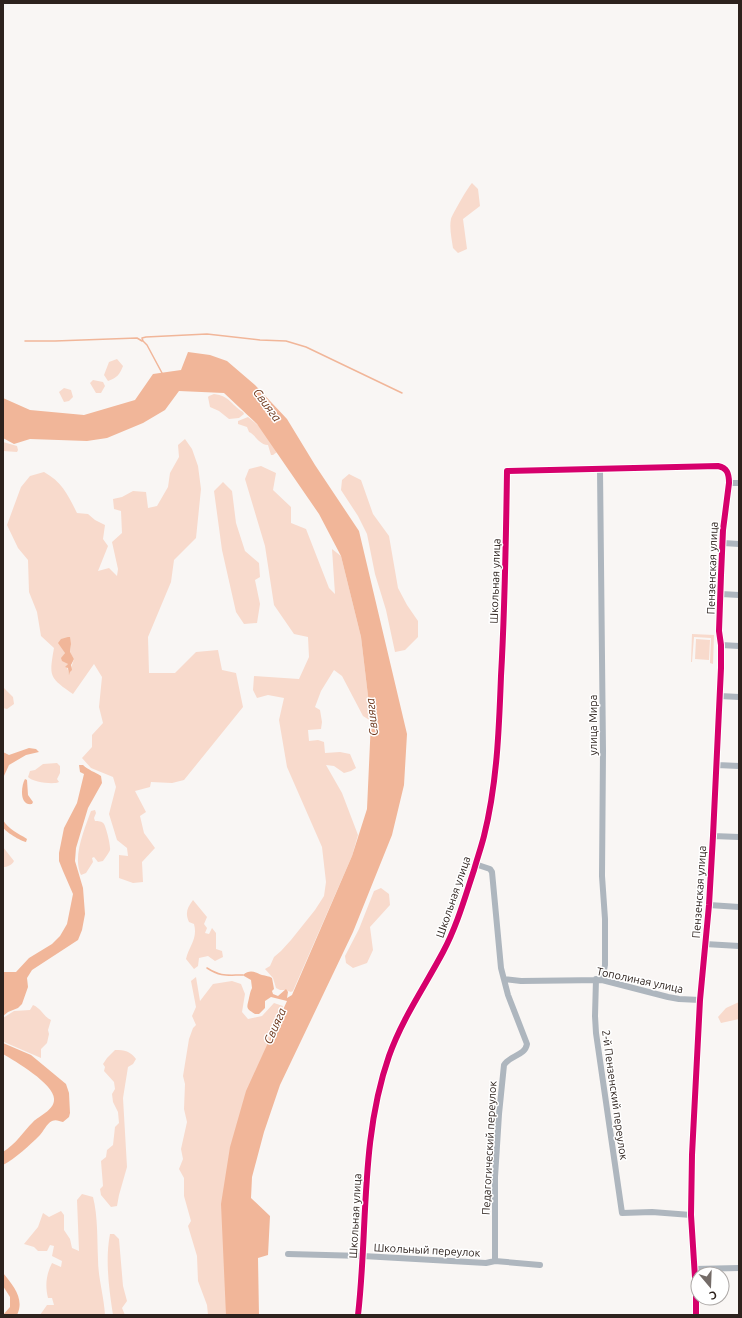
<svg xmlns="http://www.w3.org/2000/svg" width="742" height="1318" font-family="Ubuntu,sans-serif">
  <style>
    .green { fill: #f8dacc; fill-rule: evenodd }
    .water { fill: #f1b699 }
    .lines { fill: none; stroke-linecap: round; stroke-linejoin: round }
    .stream { stroke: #f1b699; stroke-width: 1.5 }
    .minor { stroke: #aeb6be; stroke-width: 6 }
    .cycleway-casing { stroke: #fff; stroke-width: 8 }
    .cycleway { stroke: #d6006c; stroke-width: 6 }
    .labels { text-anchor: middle; stroke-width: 3; stroke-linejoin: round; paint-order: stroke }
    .street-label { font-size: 11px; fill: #2d221d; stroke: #fff }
    .water-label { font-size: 12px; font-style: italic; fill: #6c361b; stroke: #fff }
  </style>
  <rect width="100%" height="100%" fill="#f9f6f4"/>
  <path class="green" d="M472,183L478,189L480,206L463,219L467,249L458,253L453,248C452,240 449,228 451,219C452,215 468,187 472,183Z
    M117,359L123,366C120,374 117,378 108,381L104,375L109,362Z
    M93,380L103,382L105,386L101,393H96L90,383Z
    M64,388L71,390L73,397L69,401L64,402L59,392Z
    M214,394C230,396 230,404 243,412L244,414L239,418L229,419L219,411L210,407L208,397L209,396Z
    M248,417L265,431L277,452L273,455H271L268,445C258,444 256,435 249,432L247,427L238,424V421Z
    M185,439L192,449L198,466L201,489L196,538L174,560L171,582L148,637L149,673H175L196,652L218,650L222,670L236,673L243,707L184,780L172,783L151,782L150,787L135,791L146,812L140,816L144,833L155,848L142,862L143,882L133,883L119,878V855L128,856L127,848L117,840L109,814L116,787L113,777L91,768L82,758L92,747V735L103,723L99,707L102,677L94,664L73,694C49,677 49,677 54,648L41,636L37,612L29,592L28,560L18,548L7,525L21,487L30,476L44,472C62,482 68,495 77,513L88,514L95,520L105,525L103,539L108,546L98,571L109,568L117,576L118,569L112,542L122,533L121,511L114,509L113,499L122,497L133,491L146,492L148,508L157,506L168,487L170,473L179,457L178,445ZM71,644L70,653L74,659L69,674L67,667L68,664L63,656L65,653L64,650Z
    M3,442L17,446L18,450L17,452L3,451Z
    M261,466L276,473L273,490L291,507V523L306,529L329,588L335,594L332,549L341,556L361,637L371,721L363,716L342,676L334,670L321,691L315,707L320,710L322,722L321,729L308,730L309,741L318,740L324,742L325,753L340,752L350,754L356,768L351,771L344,773L334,766L326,765L342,793L358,835L352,856L293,991L291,992L285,990H280L276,988L273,978L265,969L270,966L274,957L281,951L291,940L315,910L324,896L326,882L322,847L287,767L279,720L284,698L268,695L257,698L253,690L254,676L299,679L309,657L308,637L294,634L274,605L265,546L245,479L249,469Z
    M349,474L361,480L373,514L389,536L398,588L407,605L418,621V637L405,650L395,652L386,610L375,574L367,534L358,516L341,490L342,480Z
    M223,482L232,491L236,523L245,551L259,563L260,577L255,580L260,604L257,623L244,624L236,612L222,550L214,491Z
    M692,634L714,635L713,664L710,663L711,638L694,637L692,662H691Z
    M696,639L710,640L709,660L695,659Z
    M3,687L13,697L14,704L7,709L3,708Z
    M57,763L60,766V773L57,779L59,782C54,785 32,782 28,777L30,771L35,770L43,764Z
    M95,810L96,813L94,818L95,821C98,821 102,821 104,824C106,827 111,846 110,850C109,853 105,858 103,861L98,862L94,857L92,858L93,862L86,873L81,875C72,857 85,828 91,811Z
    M3,847L14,861C12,865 7,867 3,867Z
    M381,888L389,894L390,905L370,927L373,950L367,963L353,968L346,963L345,956L359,929L374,891Z
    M193,900L207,917L204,924L207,928L205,933L209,934L212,928L216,933V949L222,951L223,957L215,961L208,956L199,958L198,966L194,969L186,959C189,946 198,939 194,924L189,922C185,913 187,908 193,900Z
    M196,977L200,1001L213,984L232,981L241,984L245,994L242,1012L248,1019L262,1016L274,1003L283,1006L241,1120L227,1315H208L207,1305L198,1281L197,1256L188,1226L191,1221L184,1196V1178L179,1169L183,1159L181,1149L187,1122L184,1109L185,1084L183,1076L189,1039L193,1028L196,1025L192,1016L196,1007L191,981Z
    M739,1002V1019L721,1023L718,1017L726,1008Z
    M33,1005C42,1009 43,1016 51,1020L48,1030L49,1034L47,1043L41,1049V1058L4,1042L3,1040V1018L14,1011L30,1010Z
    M115,1050C125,1050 130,1051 136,1059L133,1064L128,1067L123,1098L127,1167L119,1195L117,1206L111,1207L101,1195L100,1189L103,1186L101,1161L106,1157L107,1150L113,1145L115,1127L119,1123L118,1112L113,1102L112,1094L115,1089L114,1082L104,1071L105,1067L103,1064L107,1058Z
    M82,1194L93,1197C98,1217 97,1239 98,1259C98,1278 104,1296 105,1315H40L47,1305H54L52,1298H48C45,1286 46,1275 52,1263L61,1267L62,1261L52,1256L54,1246L50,1245L47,1251H38L34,1247L24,1244L38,1227L43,1213L49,1217L61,1211L64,1215V1230L70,1239L72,1248L79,1251L77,1200Z
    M110,1234H114L119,1239L123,1286L127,1301L122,1308L125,1315H113C109,1289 105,1260 110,1234Z"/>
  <path class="water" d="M188,352L210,355L227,361L255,385L287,419L315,465L359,531L407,734L404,785L392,835L353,932L280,1085L264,1132L252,1177L251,1198L270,1216L268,1255L258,1258L259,1315H226L221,1204L230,1147L246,1091L287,1001L271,997L265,1001V1008L259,1014H255C245,1008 247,1008 249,998C250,994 250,992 252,988L251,980L244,976L243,975C250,969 255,972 262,975C266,976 269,976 272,978L274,989L272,991L273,994L278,996L286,989L288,992L287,998L292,995L352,856L367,809L371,721L361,637L341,556L319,514L257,424L224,393L179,391L165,410L143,423L107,438L87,441L30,439L14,444L3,438V398L30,410L84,415L135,400L153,374L181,370Z
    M68,637H70L71,644L70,652L74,659L71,665L72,670L70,672L69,675L68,668L65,667L68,664L62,661L61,658L65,653L58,643L61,639Z
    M29,748L36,749L39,752L26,755L9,765L3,778V752L9,755Z
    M79,765H83C88,770 95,772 101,776L102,783L88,808L76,848L75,861L83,888L85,914L82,930L78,940L32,970L27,978L28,987L22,1004L18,1008L8,1012L3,1016V972H16L29,958L52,944L60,936L67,924L73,894L63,871L59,861V853L64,828L77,803L84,774L80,772Z
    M25,779L27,780L28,795L33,802L32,804C19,806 21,786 25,779Z
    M3,820C9,830 18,833 27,839L26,842C21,841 5,832 3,827C3,826 3,820 3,820Z
    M3,1043L31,1055L66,1084L69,1093L70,1113L69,1117L63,1122C59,1121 56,1119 52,1121C46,1124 44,1131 40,1135C29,1146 16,1158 3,1165V1152C16,1144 23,1132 33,1122C39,1116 54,1110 54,1100C56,1085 15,1061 3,1054Z
    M3,1273C13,1285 25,1299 17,1315H3L10,1307V1297L3,1286Z"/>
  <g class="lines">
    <path class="stream" d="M25,341H55L137,338L142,341
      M162,373L147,345L143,341L142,338L146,337L207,334L260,340L286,341L306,347L402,393
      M207,968C221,977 227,975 243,975"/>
    <path class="minor" d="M600,470L603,751L602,876L605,919V965L602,980
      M729,483H739
      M723,543L739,544
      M721,594L739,595
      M721,645L739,646
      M720,696L739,697
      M717,765L739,766
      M713,836L739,837
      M475,864L490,869L492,872L501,968L508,995L527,1044C525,1056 510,1055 504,1065L499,1114L495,1177V1261
      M709,905L739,907
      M705,944L739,946
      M504,979L521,981L602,980L668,997L679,999L700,1000
      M596,979L595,1016L596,1033L622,1213L652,1212L691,1215
      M288,1254L363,1256L486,1263L495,1261L540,1265
      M694,1269L739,1268
      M358,1315C368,1229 360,1139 389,1056C402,1019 425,986 443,952C457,926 465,897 474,870C477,859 481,848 484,836C497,784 499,730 501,676C505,608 506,540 507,471L718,466C727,468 729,473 729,483L723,530L721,575L719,631L721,645V668L713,836L709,905L700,1000L692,1155L691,1215L696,1293V1315"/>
    <g class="cycleway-casing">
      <path id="cycleway" d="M358,1315C368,1229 360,1139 389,1056C402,1019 425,986 443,952C457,926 465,897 474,870C477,859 481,848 484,836C497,784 499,730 501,676C505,608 506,540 507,471L718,466C727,468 729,473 729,483L723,530L721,575L719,631L721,645V668L713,836L709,905L700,1000L692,1155L691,1215L696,1293V1315"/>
    </g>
    <use href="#cycleway" class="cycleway"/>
  </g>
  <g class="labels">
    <g class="street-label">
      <text transform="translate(712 568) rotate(-88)" y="4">Пензенская улица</text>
      <text transform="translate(495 581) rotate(-88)" y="4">Школьная улица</text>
      <text transform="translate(593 725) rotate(-90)" y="4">улица Мира</text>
      <text transform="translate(699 892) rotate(-86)" y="4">Пензенская улица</text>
      <text transform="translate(453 897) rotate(-71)" y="4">Школьная улица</text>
      <text transform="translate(640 980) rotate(12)" y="4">Тополиная улица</text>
      <text transform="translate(615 1095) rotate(82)" y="4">2-й Пензенский переулок</text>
      <text transform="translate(489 1148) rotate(-87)" y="4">Педагогический переулок</text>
      <text transform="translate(355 1216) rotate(-87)" y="4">Школьная улица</text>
      <text transform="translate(427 1250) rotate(3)" y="4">Школьный переулок</text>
    </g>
    <g class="water-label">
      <text transform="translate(267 405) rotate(53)" y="4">Свияга</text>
      <text transform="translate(372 717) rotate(-96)" y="4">Свияга</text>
      <text transform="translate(275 1026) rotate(-66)" y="4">Свияга</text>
    </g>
  </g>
  <rect width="742" height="1318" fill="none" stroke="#2d221d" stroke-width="8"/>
  <g transform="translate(710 1286) rotate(161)"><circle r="19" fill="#ffffff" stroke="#aba7a5"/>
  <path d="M0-3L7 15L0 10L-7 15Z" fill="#746c68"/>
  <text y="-6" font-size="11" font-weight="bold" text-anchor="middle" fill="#2d221d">С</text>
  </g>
</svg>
